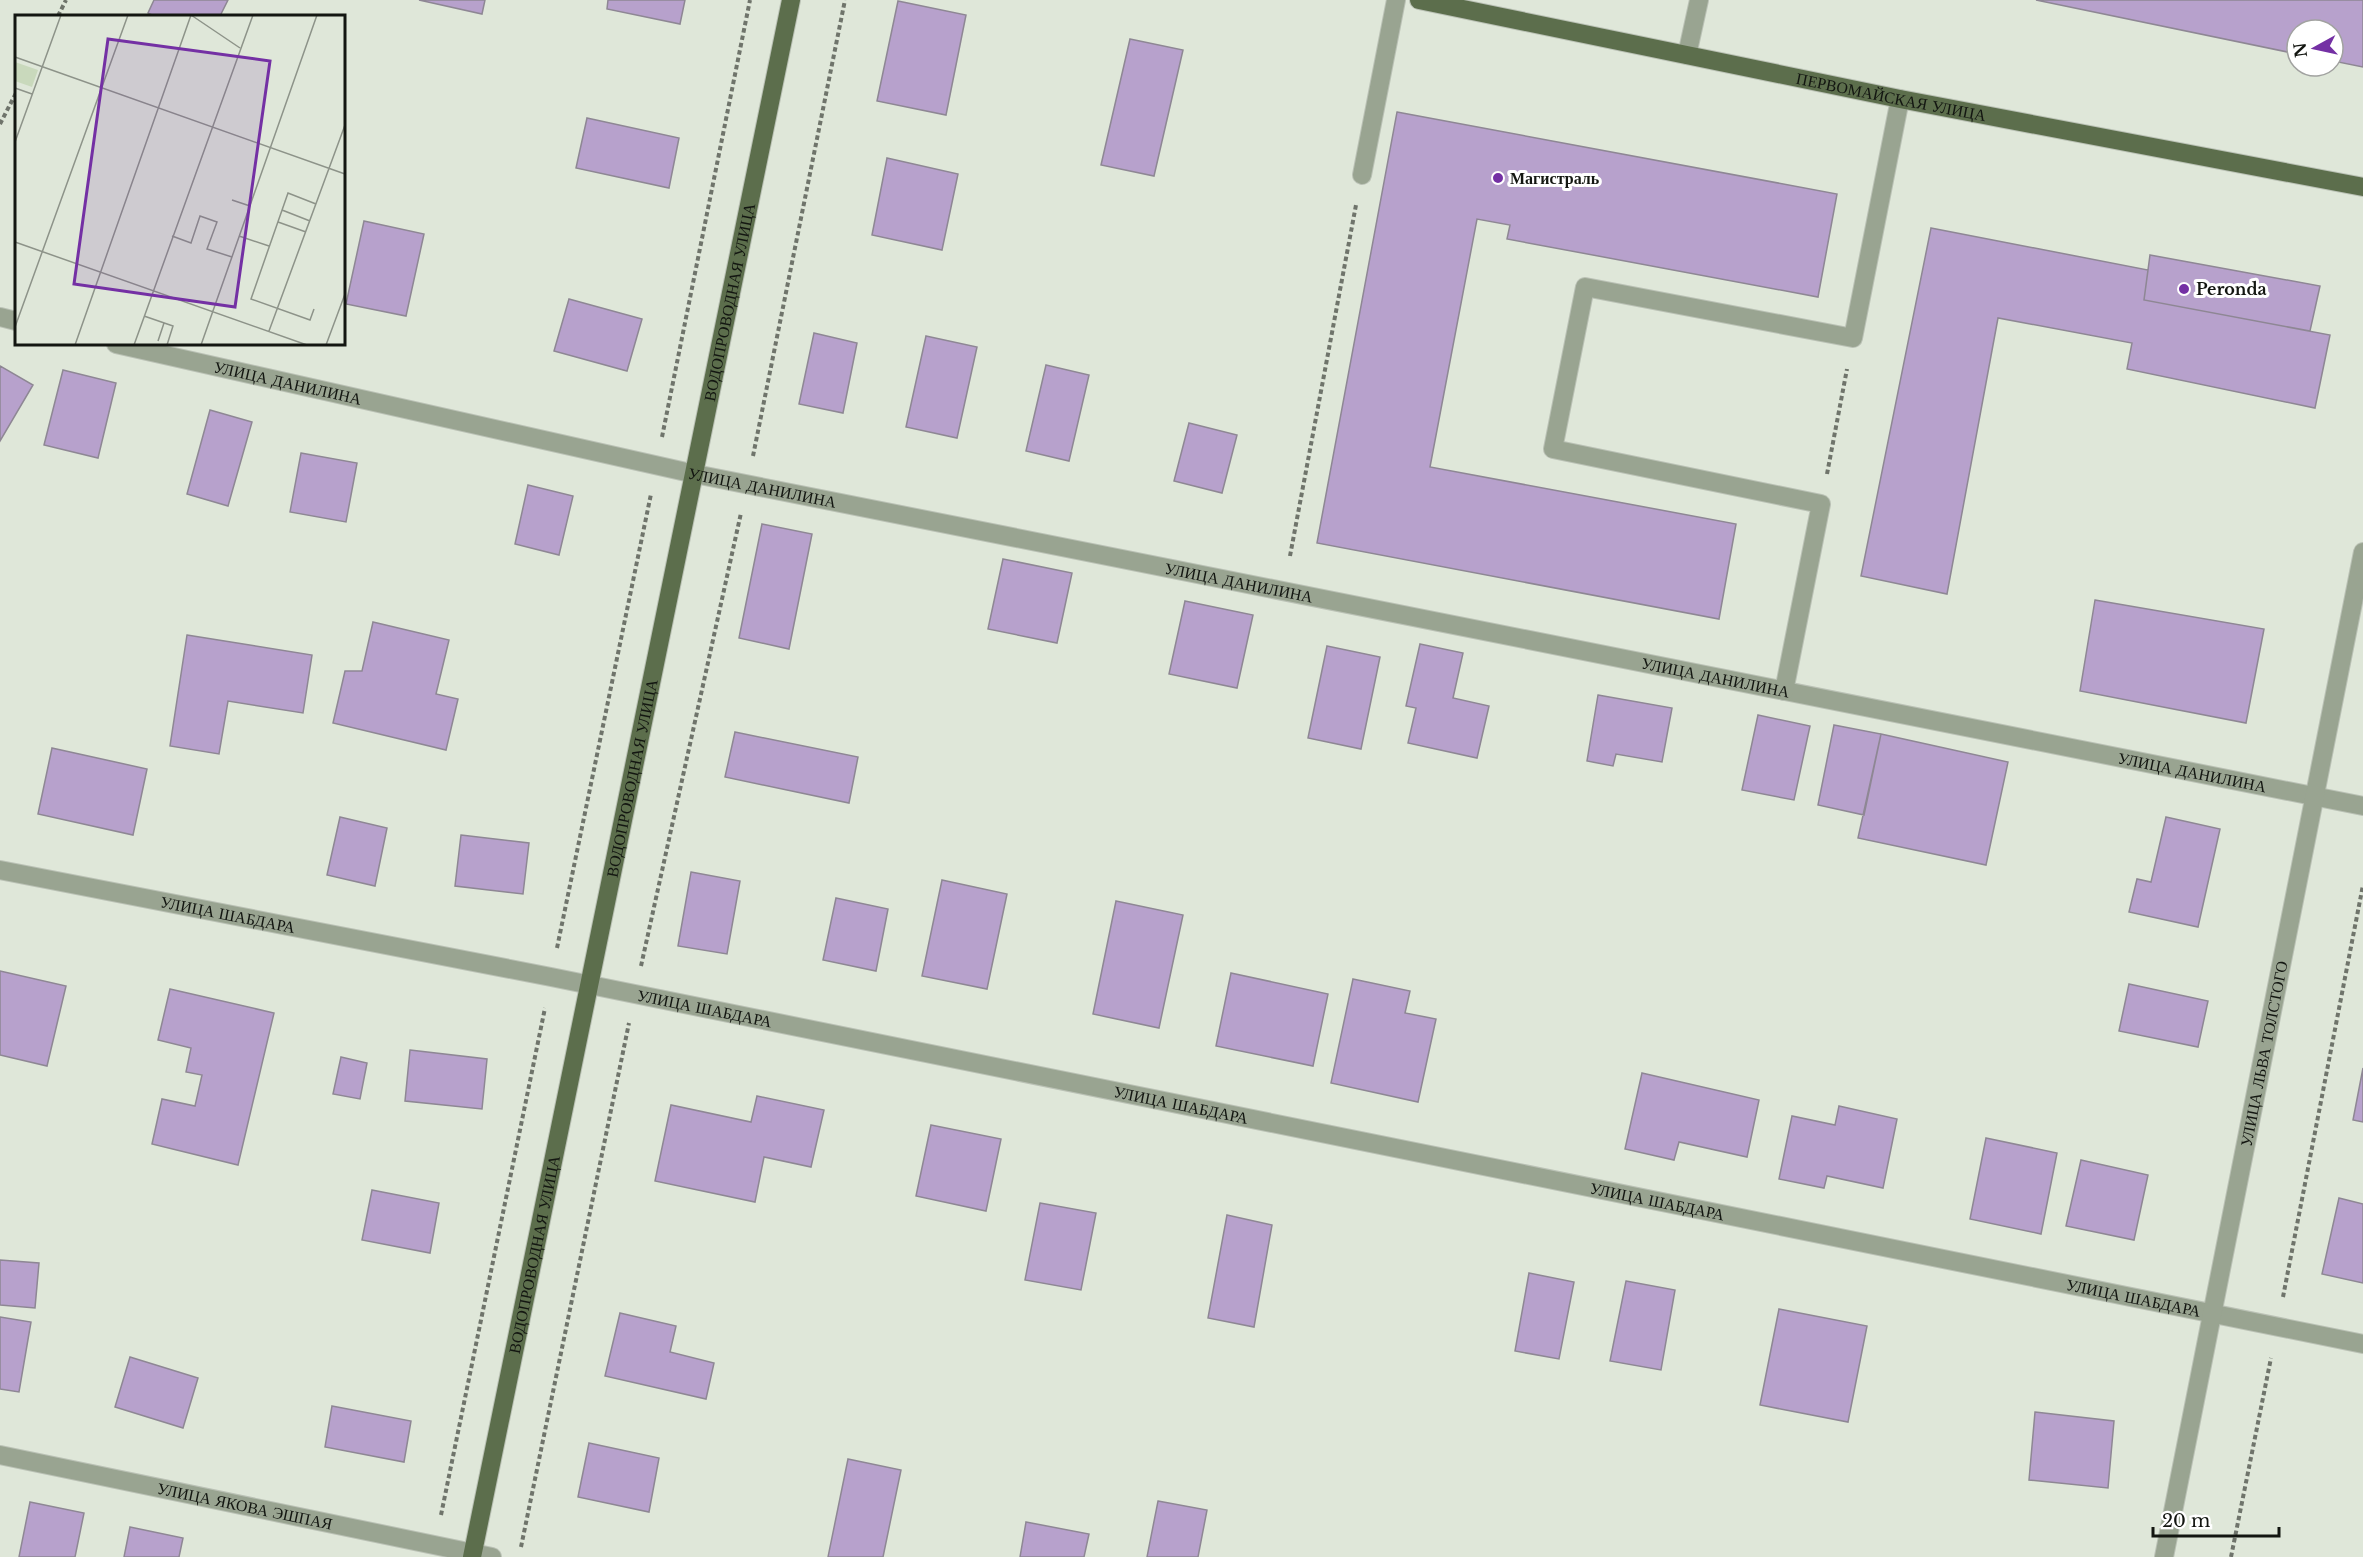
<svg xmlns="http://www.w3.org/2000/svg" width="2363" height="1557" font-family="'Libre Baskerville',serif">
  <style>
    .building { fill: #b7a1cc; stroke: #8e8794; stroke-width: 1.5 }
    .lines { fill: none; stroke-linecap: round; stroke-linejoin: round }
    .minor-casing { stroke: #bac1b5; stroke-width: 20 }
    .major-casing { stroke: #bac1b5; stroke-width: 20 }
    .path { stroke: #6f746b; stroke-width: 4; stroke-dasharray: 4.5 3; stroke-linecap: butt }
    .minor { stroke: #99a491; stroke-width: 18 }
    .major { stroke: #5c6e4c; stroke-width: 18 }
    .poi-dot { fill: #7430a4; stroke: #fff; stroke-width: 2 }
    .labels { text-anchor: middle; stroke-width: 6; stroke-linejoin: round; paint-order: stroke }
    .street-label { font-size: 16px; fill: #131611; stroke: #fff }
    .poi-label { font-size: 16px; font-weight: bold; fill: #131611; stroke: #fff; text-anchor: start }
    .inset-road { fill: none; stroke: #8d9389; stroke-width: 1.5 }
    .view { fill: #7430a4; fill-opacity: 0.15; stroke: #7430a4; stroke-width: 3 }
    .inset-edge { fill: none; stroke: #131611; stroke-width: 3 }
  </style>
  <rect width="100%" height="100%" fill="#dfe7d9"/>
  <path class="building" d="M154,0H228L220,16H154L148,13Z
    M419,0H485L482,14Z
    M608,0H685L680,24L607,9Z
    M2036,0H2363V67L2333,61V30H2297V54Z
    M898,1L966,15L946,115L877,101Z
    M1130,39L1183,50L1154,176L1101,165Z
    M1397,112L1837,194L1818,297L1507,239L1510,225L1477,219L1430,467L1736,524L1719,619L1317,543Z
    M587,118L679,138L669,188L576,168Z
    M887,158L958,174L942,250L872,235Z
    M364,221L424,234L406,316L346,304Z
    M1931,228L2148,270L2144,300L2330,335L2315,408L2127,369L2132,343L1998,318L1947,594L1861,576Z
    M2150,255L2320,286L2310,331L2144,300Z
    M569,299L642,319L627,371L554,351Z
    M814,333L857,343L843,413L799,404Z
    M926,336L977,347L957,438L906,427Z
    M1046,365L1089,375L1069,461L1026,451Z
    M0,366L33,385L0,441Z
    M63,370L116,383L98,458L44,445Z
    M210,410L252,422L228,506L187,494Z
    M1189,423L1237,435L1222,493L1174,481Z
    M301,453L357,463L346,522L290,512Z
    M528,485L573,496L559,555L515,544Z
    M762,524L812,534L789,649L739,638Z
    M1003,559L1072,573L1057,643L988,629Z
    M2095,600L2264,629L2246,723L2080,691Z
    M1185,601L1253,615L1237,688L1169,674Z
    M373,622L449,640L436,694L458,699L446,750L333,723L345,671H362Z
    M187,635L312,655L303,713L228,701L219,754L170,746Z
    M1420,644L1463,653L1453,698L1489,706L1477,758L1408,743L1416,708L1406,706Z
    M1327,646L1380,657L1361,749L1308,738Z
    M1598,695L1672,708L1662,762L1616,754L1613,766L1587,761Z
    M1758,715L1810,726L1794,800L1742,790Z
    M1834,725L1881,734L1864,815L1818,805Z
    M735,732L858,757L849,803L725,777Z
    M1881,734L2008,762L1986,865L1858,838Z
    M52,748L147,769L133,835L38,814Z
    M340,817L387,828L375,886L327,875Z
    M2166,817L2220,829L2198,927L2129,912L2137,879L2151,882Z
    M461,835L529,843L523,894L455,886Z
    M691,872L740,881L727,954L678,946Z
    M942,880L1007,894L987,989L922,976Z
    M836,898L888,909L876,971L823,960Z
    M1116,901L1183,915L1159,1028L1093,1014Z
    M0,971L66,986L47,1066L0,1055Z
    M1231,973L1328,994L1313,1066L1216,1046Z
    M1353,979L1410,991L1405,1013L1436,1019L1418,1102L1331,1083Z
    M2129,984L2208,1001L2198,1047L2119,1031Z
    M170,989L274,1013L238,1165L152,1144L162,1099L195,1106L202,1075L186,1072L191,1048L158,1040Z
    M410,1050L487,1059L482,1109L405,1101Z
    M341,1057L367,1063L360,1099L333,1094Z
    M2363,1068V1122L2353,1120Z
    M1642,1073L1759,1100L1747,1157L1679,1142L1674,1160L1625,1149Z
    M757,1096L824,1110L811,1167L764,1157L755,1202L655,1181L671,1105L751,1122Z
    M1839,1106L1897,1119L1883,1188L1827,1176L1824,1188L1779,1179L1792,1116L1835,1125Z
    M931,1125L1001,1139L986,1211L916,1196Z
    M1986,1138L2057,1153L2041,1234L1970,1219Z
    M2081,1160L2148,1175L2134,1240L2066,1226Z
    M372,1190L439,1203L430,1253L362,1240Z
    M2339,1198L2363,1204V1283L2322,1274Z
    M1040,1203L1096,1213L1081,1290L1025,1280Z
    M1227,1215L1272,1225L1254,1327L1208,1318Z
    M0,1260L39,1263L35,1308L0,1305Z
    M1529,1273L1574,1282L1559,1359L1515,1351Z
    M1626,1281L1675,1290L1661,1370L1610,1361Z
    M1779,1309L1867,1326L1848,1422L1760,1405Z
    M620,1313L676,1326L670,1352L714,1363L706,1399L605,1376Z
    M0,1317L31,1322L19,1392L0,1389Z
    M130,1357L198,1378L183,1428L115,1407Z
    M332,1406L411,1421L404,1462L325,1447Z
    M2035,1412L2114,1421L2108,1488L2029,1480Z
    M589,1443L659,1458L649,1512L578,1497Z
    M848,1459L901,1470L883,1557H828Z
    M1158,1501L1207,1510L1198,1557H1147Z
    M30,1502L84,1513L75,1557H19Z
    M1026,1522L1089,1534L1084,1557H1020Z
    M130,1527L183,1538L179,1557H124Z"/>
  <g class="lines">
    <g class="minor-casing">
      <g id="minor">
        <path d="M1687,55L1699,0"/>
        <path d="M1362,175L1396,0"/>
        <path d="M0,317L16,321"/>
        <path id="s1" d="M116,344L695,474L2363,806"/>
        <path d="M1784,691L1821,504L1553,449L1585,287L1853,338L1900,99"/>
        <path id="s2" d="M0,870L551,977L2363,1344"/>
        <path id="s3" d="M0,1455L492,1557"/>
        <path id="s4" d="M2164,1557L2363,552"/>
      </g>
    </g>
    <g class="major-casing">
      <g id="major">
        <path id="s5" d="M1419,0L1900,99L2363,187"/>
        <path id="s6" d="M472,1557L791,0"/>
      </g>
    </g>
    <path class="path" d="M58,16L66,0
      M0,124L16,93
      M662,437L750,0
      M753,456L845,0
      M1827,474L1847,369
      M1290,556L1356,205
      M557,948L651,494
      M641,966L741,513
      M2283,1297L2363,885
      M441,1515L545,1008
      M521,1547L629,1023
      M2231,1557L2271,1358"/>
    <use href="#minor" class="minor"/>
    <use href="#major" class="major"/>
  </g>
  <g class="poi-dot">
    <circle cx="1498" cy="178" r="6"/>
    <circle cx="2184" cy="289" r="6"/>
  </g>
  <g class="labels">
    <g class="street-label">
      <text dy="6" stroke="none"><textPath href="#s5" startOffset="482">ПЕРВОМАЙСКАЯ УЛИЦА</textPath></text>
      <text dy="6" stroke="none"><textPath href="#s6" startOffset="1281">ВОДОПРОВОДНАЯ УЛИЦА</textPath></text>
      <text dy="6" stroke="none"><textPath href="#s1" startOffset="176">УЛИЦА ДАНИЛИНА</textPath></text>
      <text dy="6" stroke="none"><textPath href="#s1" startOffset="662">УЛИЦА ДАНИЛИНА</textPath></text>
      <text dy="6" stroke="none"><textPath href="#s1" startOffset="1148">УЛИЦА ДАНИЛИНА</textPath></text>
      <text dy="6" stroke="none"><textPath href="#s1" startOffset="1634">УЛИЦА ДАНИЛИНА</textPath></text>
      <text dy="6" stroke="none"><textPath href="#s1" startOffset="2120">УЛИЦА ДАНИЛИНА</textPath></text>
      <text dy="6" stroke="none"><textPath href="#s6" startOffset="795">ВОДОПРОВОДНАЯ УЛИЦА</textPath></text>
      <text dy="6" stroke="none"><textPath href="#s2" startOffset="232">УЛИЦА ШАБДАРА</textPath></text>
      <text dy="6" stroke="none"><textPath href="#s2" startOffset="718">УЛИЦА ШАБДАРА</textPath></text>
      <text dy="6" stroke="none"><textPath href="#s4" startOffset="513">УЛИЦА ЛЬВА ТОЛСТОГО</textPath></text>
      <text dy="6" stroke="none"><textPath href="#s2" startOffset="1204">УЛИЦА ШАБДАРА</textPath></text>
      <text dy="6" stroke="none"><textPath href="#s2" startOffset="1690">УЛИЦА ШАБДАРА</textPath></text>
      <text dy="6" stroke="none"><textPath href="#s6" startOffset="309">ВОДОПРОВОДНАЯ УЛИЦА</textPath></text>
      <text dy="6" stroke="none"><textPath href="#s2" startOffset="2176">УЛИЦА ШАБДАРА</textPath></text>
      <text dy="6" stroke="none"><textPath href="#s3" startOffset="250">УЛИЦА ЯКОВА ЭШПАЯ</textPath></text>
    </g>
    <g class="poi-label">
      <text x="1510" y="184">Магистраль</text>
      <text x="2196" y="295">Peronda</text>
    </g>
  </g>
  <g transform="translate(15 15)">
    <rect width="330" height="330" fill="#dfe7d9"/>
    <path d="M0,47L23,55L17,72L0,66Z" fill="#c9d9bc"/>
    <path class="inset-road" d="M176,0L225,33M0,42L330,159M0,73L17,79M0,127L46,0M217,185L235,191M267,195L295,206M263,207L291,217M157,221L176,228L185,201L202,207L192,234L217,242M224,221L254,231M0,227L292,330M299,294L295,305L236,284L273,178L301,189M129,301L158,311L152,330M0,312L113,0M254,316L330,110M143,326L149,308M60,330L176,0M119,330L238,0M186,330L302,0M311,330L330,279"/>
    <path class="view" d="M93,24L255,46L220,292L59,269Z"/>
    <rect width="330" height="330" class="inset-edge"/>
  </g>
  <g transform="translate(2315 48) rotate(262)"><circle r="28" fill="#ffffff" stroke="#a1a2a0" stroke-width="1.5"/>
  <path d="M0-4.5L10 22L0 15L-10 22Z" fill="#7430a4"/>
  <text y="-9" font-size="16" font-weight="bold" text-anchor="middle" fill="#131611">N</text>
  </g>
  <path d="M2153 1527v9h126v-9" fill="none" stroke="#131611" stroke-width="3"/>
  <text x="2162" y="1527" font-size="18" fill="#131611" stroke="#ffffff" stroke-width="4.5" paint-order="stroke">20 m</text>
</svg>
